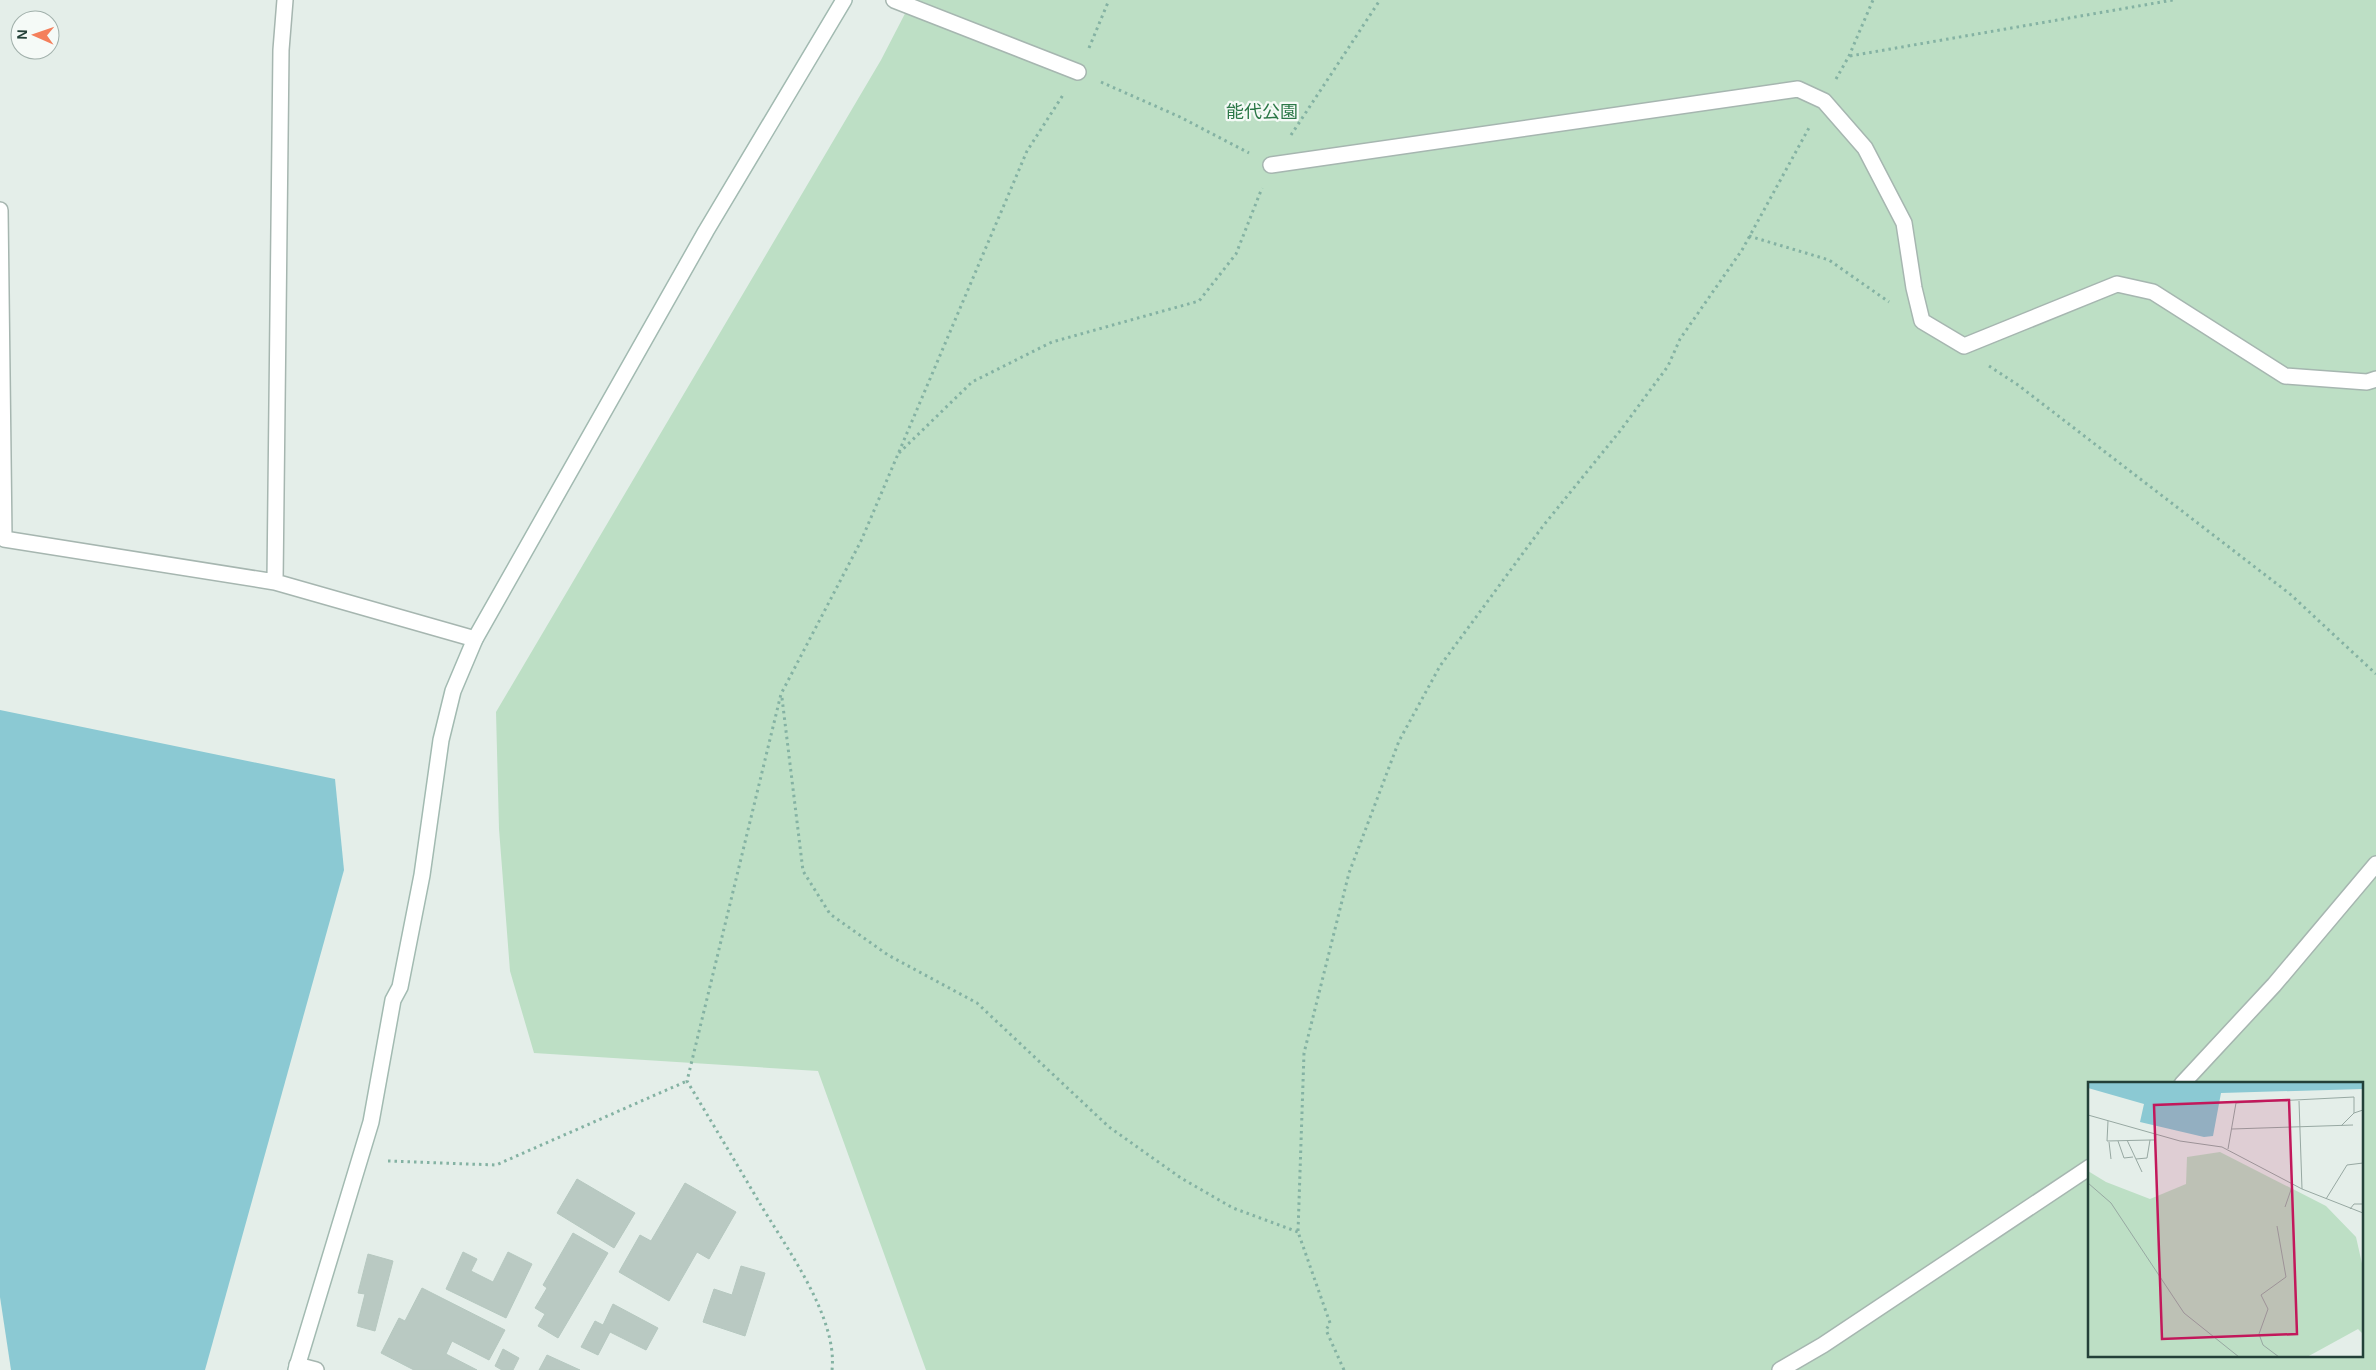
<svg xmlns="http://www.w3.org/2000/svg" width="2376" height="1370" font-family="Arial,'Noto Sans JP',sans-serif">
  <style>
    .green { fill: #bddfc5; fill-rule: evenodd }
    .water { fill: #8bc9d3 }
    .pier { fill: #e4eee9 }
    .building { fill: #b9c9c2; stroke: #b6c8c0 }
    .lines { fill: none; stroke-linecap: round; stroke-linejoin: round }
    .lane-casing { stroke: #a6b6b0; stroke-width: 18 }
    .street-casing { stroke: #a6b6b0; stroke-width: 18 }
    .secondary-casing { stroke: #a2bab1; stroke-width: 18 }
    .path { stroke: #84b2a3; stroke-width: 3; stroke-dasharray: 2.5 4; stroke-linecap: butt }
    .lane { stroke: #fff; stroke-width: 15 }
    .street { stroke: #fff; stroke-width: 15 }
    .secondary { stroke: #fff; stroke-width: 15 }
    .labels { text-anchor: middle; stroke-width: 4.5; stroke-linejoin: round; paint-order: stroke }
    .park-label { font-size: 18px; fill: #2c7848; stroke: #f5faf7 }
    .inset-road { fill: none; stroke: #97a8a2; stroke-width: 1 }
    .view { fill: #c2185b; fill-opacity: 0.15; stroke: #c2185b; stroke-width: 2.5 }
    .inset-edge { fill: none; stroke: #234038; stroke-width: 2.5 }
  </style>
  <rect width="100%" height="100%" fill="#e4eee9"/>
  <path class="green" d="M912,0H2376V1370H926L818,1071L534,1053L510,971L499,829L496,712L881,60ZM2090,1084H2362V1356H2090Z"/>
  <path class="water" d="M0,710L335,779L344,870L205,1370H0Z"/>
  <path class="pier" d="M0,1297L11,1370H0Z"/>
  <path class="building" d="M577,1179L635,1213L614,1248L557,1213Z
    M685,1183L736,1212L709,1259L697,1252L669,1301L619,1272L640,1235L651,1241Z
    M573,1233L608,1253L558,1338L538,1326L545,1314L535,1308L547,1288L543,1285Z
    M463,1252L477,1259L471,1271L493,1282L508,1252L532,1264L506,1318L446,1289Z
    M368,1254L393,1261L375,1331L357,1326L365,1294L358,1293Z
    M741,1266L765,1273L745,1336L703,1322L714,1289L732,1295Z
    M422,1288L505,1330L489,1360L452,1341L446,1354L477,1370H414L381,1353L399,1318L405,1321Z
    M613,1304L658,1328L646,1350L610,1332L598,1355L581,1347L595,1321L603,1325Z
    M503,1349L519,1358L513,1370H502L495,1366Z
    M547,1355L580,1370H539Z"/>
  <g class="lines">
    <g class="lane-casing">
      <path id="lane" d="M894,0L1078,72
        M1271,165L1798,89L1824,101L1865,148L1904,223L1914,288L1922,321L1964,346L2117,284L2153,292L2285,376L2367,382L2376,379"/>
    </g>
    <g class="street-casing">
      <path id="street" d="M0,210L4,539L275,582L475,639
        M275,582L281,50L285,0
        M2182,1084L2274,985L2376,864
        M297,1365L316,1370
        M1780,1370L1823,1345L2090,1167"/>
    </g>
    <g class="secondary-casing">
      <path id="secondary" d="M296,1370L371,1122L393,1000L400,987L422,875L441,740L453,691L475,639L706,231L844,0"/>
    </g>
    <path class="path" d="M1089,48L1109,0
      M1850,56L2173,0
      M1836,79L1849,56L1873,0
      M1101,82L1180,117L1249,153
      M1291,135L1380,0
      M1749,236L1829,260L1889,302
      M1989,366L2018,385L2290,594L2376,674
      M899,453L972,382L1052,342L1199,301L1236,254L1262,188
      M782,698L803,871L830,914L888,955L977,1003L1109,1127L1181,1178L1233,1208L1298,1232
      M388,1161L496,1165L687,1081
      M832,1370C838,1317 785,1246 759,1202C735,1161 711,1121 687,1081L781,694L861,541L1027,151L1063,95
      M1344,1370L1326,1330L1330,1323L1298,1232L1304,1053L1349,873L1399,741L1440,666L1543,526L1620,431L1668,366L1680,339L1742,250L1810,126"/>
    <use href="#lane" class="lane"/>
    <use href="#street" class="street"/>
    <use href="#secondary" class="secondary"/>
  </g>
  <g class="labels">
    <g class="park-label">
      <text x="1262" y="118">能代公園</text>
    </g>
  </g>
  <g transform="translate(2088 1082)">
    <rect width="275" height="275" fill="#e4eee9"/>
    <path d="M132,70L238,124L268,155L275,186V252L270,247L219,275H0V89L18,100L62,117L98,102L99,75Z" fill="#bddfc5"/>
    <path d="M0,0H275V7L133,11L125,54L116,55L52,40L56,22L0,6Z" fill="#8bc9d3"/>
    <path class="inset-road" d="M211,19L214,107M0,33L92,59L134,65L214,107L275,131M20,39L19,59L62,58H67L68,52M253,44L266,31L275,28M144,47L265,43M39,58L54,90M30,59L36,76L45,75M21,60L23,77M140,67L148,21L266,15V31M48,77L59,76L62,58M0,101L23,121L96,231L151,275M238,117L259,83L275,81M197,125L205,102M262,127L266,122H275M189,144L198,195L173,213L180,227L171,252L175,263L191,275"/>
    <path class="view" d="M201,18L209,252L74,257L66,23Z"/>
    <rect width="275" height="275" class="inset-edge"/>
  </g>
  <g transform="translate(35 35) rotate(272)"><circle r="24" fill="#f5faf7" stroke="#a1b0ab"/>
  <path d="M0-4L9 19L0 12L-9 19Z" fill="#f47f5b"/>
  <text y="-8" font-size="14" font-weight="bold" text-anchor="middle" fill="#234038">N</text>
  </g>
</svg>
